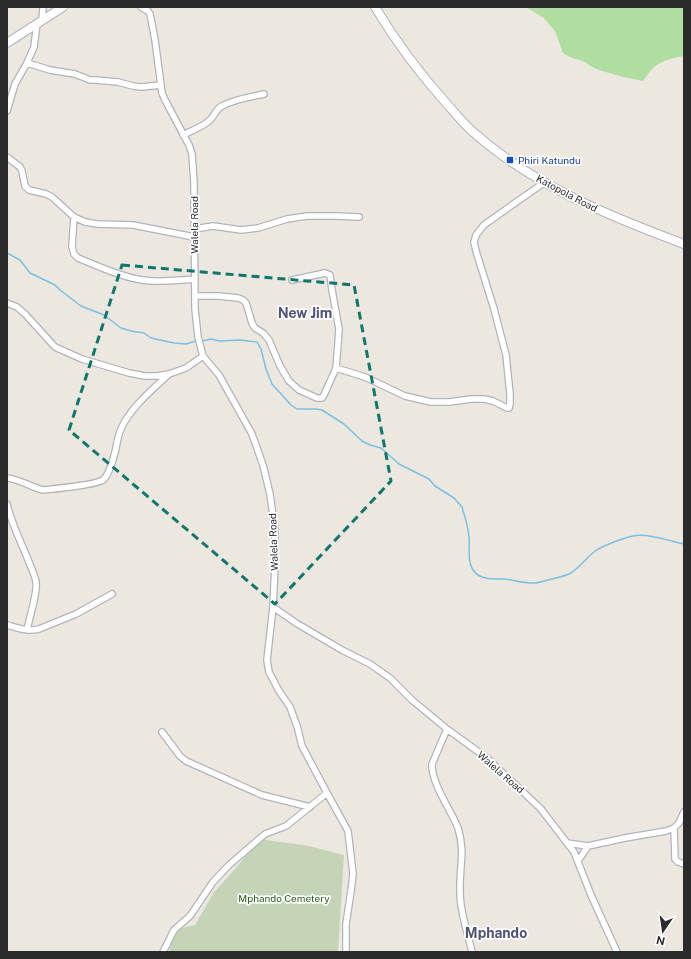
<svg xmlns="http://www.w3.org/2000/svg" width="691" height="959" font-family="'Public Sans',sans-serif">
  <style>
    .green { fill: #b0dda0 }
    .cemetery { fill: #c3d4b7 }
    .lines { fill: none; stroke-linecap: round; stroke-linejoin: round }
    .stream { stroke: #7bc0e4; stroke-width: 1.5 }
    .street-casing { stroke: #b2b4bd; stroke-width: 8 }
    .secondary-casing { stroke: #b2b4bd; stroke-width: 10 }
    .street { stroke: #fff; stroke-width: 5.5 }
    .secondary { stroke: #fff; stroke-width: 8 }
    .marked { fill: none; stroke: #0f766e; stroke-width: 3; stroke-dasharray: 8 5; stroke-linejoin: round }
    .transit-dot { fill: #1a4fb4; stroke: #fff; stroke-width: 1.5 }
    .labels { text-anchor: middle; stroke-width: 3.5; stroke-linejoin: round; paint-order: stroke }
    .transit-label { font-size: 10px; fill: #164399; stroke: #fff; text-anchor: start }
    .street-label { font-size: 10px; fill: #2b2b2b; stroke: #fff }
    .park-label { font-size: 10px; fill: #296221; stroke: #fff }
    .district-label { font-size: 14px; font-weight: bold; fill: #4f5378; stroke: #fff }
  </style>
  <rect width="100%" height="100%" fill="#ece7df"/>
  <path class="green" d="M526,7H684V56C673,58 662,60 653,68C649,72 646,77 643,81L623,77L599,70L592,67L585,62L570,57L563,53L555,31L544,18Z"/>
  <path class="cemetery" d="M259,839L309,846L344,855L338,952H169L174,930L195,925L214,892L236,868Z"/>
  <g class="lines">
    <path class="stream" d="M7,253L20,260L30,273L55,285L60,290L81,306L104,315L121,328L131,331L144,333L151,338L174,343L186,344L196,341
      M202,341L211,339L219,341L240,340L257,342L261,349L266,369L272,384L291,405L297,409H316L322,410L344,424L362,441L370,445L381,448L399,464L429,479L435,486L454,498L462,507L463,511C466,519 468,529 469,537C470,548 467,561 473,570C479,580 494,579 504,579C513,580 522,583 531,583C538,584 545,580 552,579C557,577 563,577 569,574C579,569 585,559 594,552C601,546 624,538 633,536C647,533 670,541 684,544"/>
    <g class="street-casing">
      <path id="street" d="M141,7L148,11L150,14L155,40L162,93L165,100L189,145L192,154L194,183L195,309L198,337L203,356L219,375L252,434L263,465L270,494L275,530V565L273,607L267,660L269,672L279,691L290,707L297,726L302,746L327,793L348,831L353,874L351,891L346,924V952
        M42,21L43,7
        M27,63L50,70L75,74L90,80H95L118,82L133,86L141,87L161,85
        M7,111L15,84L27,63L34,47L37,23
        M183,135C191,131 204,126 210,120C215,115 216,109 222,106C235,99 251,97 264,94
        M7,157L20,167L22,171L25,186L29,190L46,194L52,197L74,217L85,222L97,224L133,225L194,237
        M74,217L72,247L74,254L78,258C98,266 121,277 142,280C160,283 177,280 195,279
        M194,229L213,226L241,230L258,228L287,219L307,216H335L359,217
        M195,296H218L238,298L243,300L246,303L252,323L255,328L263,333L269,340L280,366L289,381L299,390L317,398H322L324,395L336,368L338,344L339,329L332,290L330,275L325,273L292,280
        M7,303L17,307L25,314L55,347L82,359L129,373L145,376H157L169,374L186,368L203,356
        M336,368L365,377L405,396L431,402H449L471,399H484L493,401L507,408H509L510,404V394L506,355L494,309L476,251L474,242L476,235L484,225L498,215L545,182
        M7,478C20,479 30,487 43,490C53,489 95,485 103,480C109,475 112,463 114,456C117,447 117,437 121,429C130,408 153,389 169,374
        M7,504C11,523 22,544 29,562C31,568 35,575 36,582C38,593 29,618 27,630
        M273,607L296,623L342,650L370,664L390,678L412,700L447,729L487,758L541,809L574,852L591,895L617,952
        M7,625C18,628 28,632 39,629L76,614L112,594
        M447,729L432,764C431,783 451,810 458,828C465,851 460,864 460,886C460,894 460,903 462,910C464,924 469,938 472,952
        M162,732L180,756L186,761L262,795L310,807
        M674,828L675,859L678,862L684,864
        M567,843L588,846L625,838L666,831L674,828L679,823L684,812
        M578,861L588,846
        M163,952L174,930L190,916L213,882L229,865L265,834L286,826L327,793"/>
    </g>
    <g class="secondary-casing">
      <path id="secondary" d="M375,7C396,42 420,74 447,104C455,113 463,123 472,131C532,185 609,216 684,244
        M7,43L63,7"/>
    </g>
    <use href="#street" class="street"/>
    <use href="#secondary" class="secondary"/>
  </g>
  <path class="marked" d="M122,265L354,285L391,481L275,604L69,430Z"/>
  <rect class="transit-dot" x="506" y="156" width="8" height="8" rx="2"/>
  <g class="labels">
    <g class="transit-label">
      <text x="518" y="164">Phiri Katundu</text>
    </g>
    <g class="street-label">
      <text transform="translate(567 193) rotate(28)" y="4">Katopola Road</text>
      <text transform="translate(194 225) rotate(-90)" y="4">Walela Road</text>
      <text transform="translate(273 542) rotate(-92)" y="4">Walela Road</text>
      <text transform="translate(501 772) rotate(41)" y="4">Walela Road</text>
    </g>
    <g class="park-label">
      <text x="284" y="902">Mphando Cemetery</text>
    </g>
    <g class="district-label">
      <text x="305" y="318">New Jim</text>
      <text x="496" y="938">Mphando</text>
    </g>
  </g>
  <rect width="691" height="959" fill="none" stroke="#2b2b2b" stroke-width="16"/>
  <g transform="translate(663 931) rotate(193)" stroke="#ffffff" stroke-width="3" paint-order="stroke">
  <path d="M0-3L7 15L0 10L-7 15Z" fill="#2b2b2b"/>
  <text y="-6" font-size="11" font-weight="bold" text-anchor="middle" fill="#2b2b2b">N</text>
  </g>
</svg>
